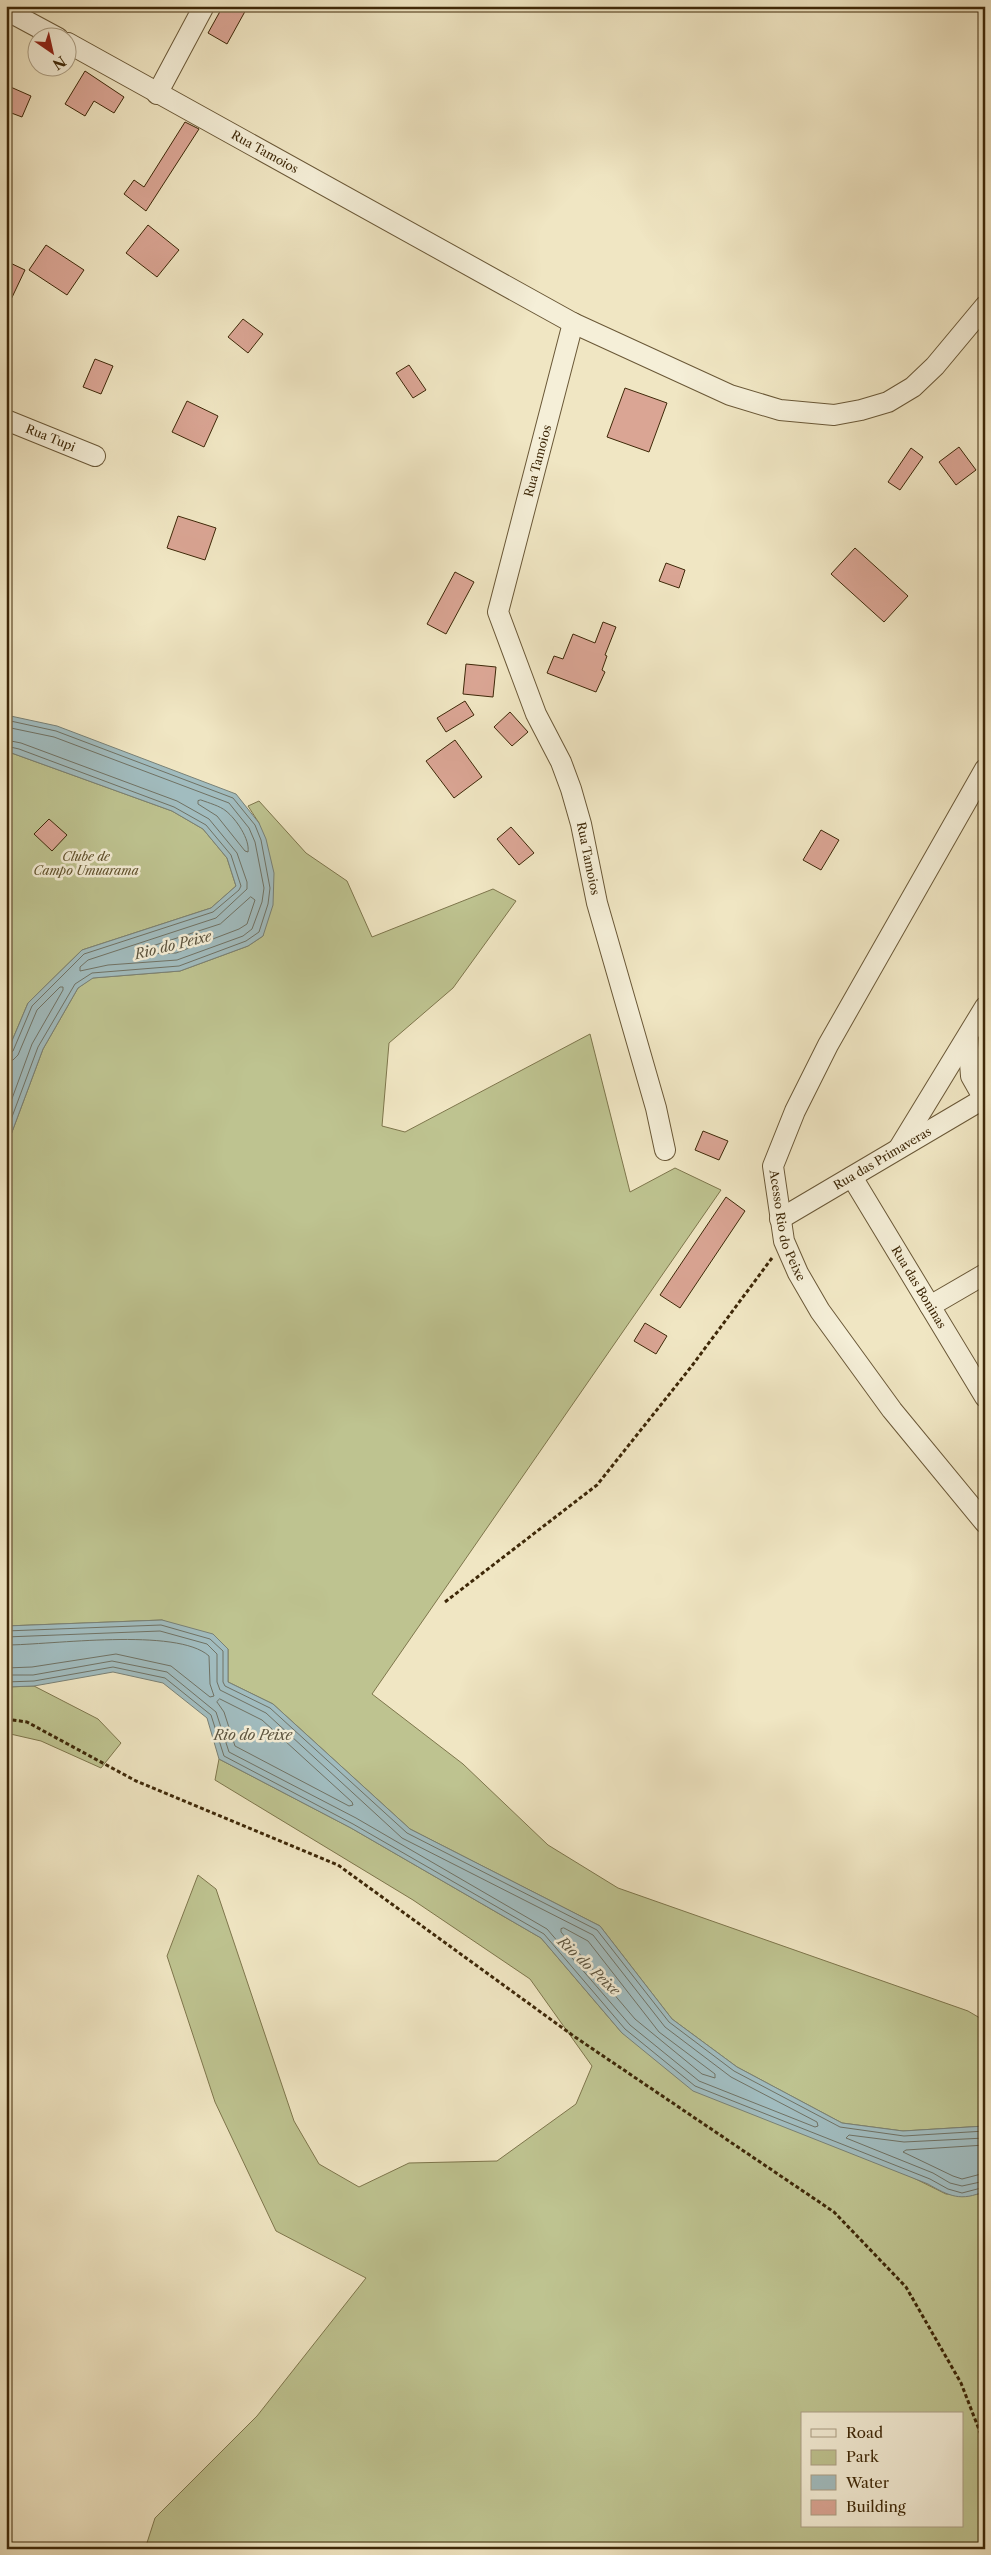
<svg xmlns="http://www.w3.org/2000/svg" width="991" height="2555" font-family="'Libre Caslon Text',serif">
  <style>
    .green { fill: #bec390; stroke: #7e764c; fill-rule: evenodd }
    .water { fill: #a1bcbf; stroke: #798176 }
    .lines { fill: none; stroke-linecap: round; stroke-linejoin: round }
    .shore { stroke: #707264; stroke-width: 1 }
    .building { fill: #daa594; stroke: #3e2808 }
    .minor-casing { stroke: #6a5837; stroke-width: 22 }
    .path { stroke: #3e2808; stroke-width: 3; stroke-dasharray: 4 2.5; stroke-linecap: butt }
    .minor { stroke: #f5efd8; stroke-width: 20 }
    .labels { text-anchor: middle; stroke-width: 5; stroke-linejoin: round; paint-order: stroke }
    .street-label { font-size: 12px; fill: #3e2808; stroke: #f5efd8 }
    .park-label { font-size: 12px; font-style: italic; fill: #5e4f2a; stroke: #f5efd8 }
    .water-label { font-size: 14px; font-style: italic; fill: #5c543f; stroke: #f5efd8 }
  </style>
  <rect width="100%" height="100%" fill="#f0e6c3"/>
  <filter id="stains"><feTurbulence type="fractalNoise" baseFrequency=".004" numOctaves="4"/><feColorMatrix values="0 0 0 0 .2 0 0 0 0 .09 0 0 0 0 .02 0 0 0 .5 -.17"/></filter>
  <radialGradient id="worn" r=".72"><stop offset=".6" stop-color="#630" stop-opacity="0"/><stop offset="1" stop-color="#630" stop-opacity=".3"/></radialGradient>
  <path class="green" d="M6,751L172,811L203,829L227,858L236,886L211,908L82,950L28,1003L6,1055Z
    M259,801L306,853L347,881L372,937L493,889L516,901L453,988L389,1043L382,1126L405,1132L590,1034L630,1192L675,1168L721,1190L372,1694L463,1764L548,1845L618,1888L968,2011L985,2021V2126L903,2131L842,2123L737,2067L672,2019L600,1926L410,1829L273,1704L228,1682V1649L162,1620L6,1626V1148L43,1049L78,988L92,978L180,971L248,946L263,936L259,823L248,806Z
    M34,1686L98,1719L121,1743L101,1768L41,1741L6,1733V1687Z
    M219,1759L351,1828L541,1938L622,2033L946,2194H980L985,2191V2549H145L155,2518L257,2416L366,2278L276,2231L215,2102L167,1956L198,1875L216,1889L294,2121L319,2164L359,2187L409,2163L497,2161L576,2104L592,2066L530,1979L413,1900L215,1780ZM802,2414H962V2526H802Z"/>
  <path class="water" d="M6,715L57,726L236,794L259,823L266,839L274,873L273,905L263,936L248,946L180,971L93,978L78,988L43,1049L6,1148V1055L28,1003L82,950L211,908L236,886L227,858L203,829L172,811L6,751Z
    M162,1620L213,1634L228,1649V1682L273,1704L410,1829L600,1926L672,2019L737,2067L842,2123L903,2131L985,2126V2191C961,2202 949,2196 928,2184L693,2091L622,2033L541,1938L351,1828L219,1759L207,1718L163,1683L113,1672L34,1686L6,1687V1626Z"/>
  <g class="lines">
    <path class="shore" d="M6,720L56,731L233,798L255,825L261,840L270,888L268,904L259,932L246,941L179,966L92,973L75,984L38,1047L6,1133
      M6,727L54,737L229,803L249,828L255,842L264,888L262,902L252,929L243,936L177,960L108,965L80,971V967L88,960L216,918L247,889V882L237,853L209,819L177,801L21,743L6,740
      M6,746L19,749L174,807L206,825L231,855L241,886L239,890L213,912L84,954L32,1006L13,1051L6,1054
      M201,800C209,803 220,806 226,811C236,819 250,839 248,852L245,851L217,816L198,804V801Z
      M251,897L255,900L247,924L239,929L176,953L139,954L140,950L220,924Z
      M6,1061L13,1060L18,1055L37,1010L60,987H63V990L32,1044L6,1115
      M6,1631L161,1625L210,1639L223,1651V1682L225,1686L270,1708L407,1833L597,1930L669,2022L734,2071L840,2127L904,2136L985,2131
      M6,1637L160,1631L207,1644L217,1654V1682L220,1690L266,1713L402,1838L593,1935L665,2027L731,2077L817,2122L818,2126L815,2127L699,2081L630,2025L547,1929L356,1818L229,1752L216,1712L167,1672L112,1661L33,1675H6
      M6,1645C51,1645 177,1627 209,1656L210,1684L214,1696L210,1697L171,1666L116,1654L32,1667L6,1668
      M6,1682L34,1681L113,1667L165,1678L211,1715L224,1756L353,1824L544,1934L625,2029L695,2086L930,2179L948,2189L962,2193L985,2187
      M220,1699L262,1720L352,1802L353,1805L349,1806L235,1746L224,1712L217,1702Z
      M564,1928L588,1941L659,2032L715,2074V2078L702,2074L635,2019L561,1932V1929Z
      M985,2138L904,2142L849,2135L846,2138L933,2173L950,2183L962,2186L985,2181
      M985,2145L906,2150L903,2152L953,2176L962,2179L985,2173"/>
  </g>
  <path class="building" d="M223,6H248L227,44L208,33Z
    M85,71L124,97L114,113L94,101L85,116L65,104Z
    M6,85L31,96L22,117L6,111Z
    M185,122L199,129L146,211L124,194L134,180L144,187Z
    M148,225L179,250L157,277L126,253Z
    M46,245L84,270L67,295L29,270Z
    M6,261L25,270L6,310Z
    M243,319L263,334L248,353L228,337Z
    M95,359L113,366L101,394L83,387Z
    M409,365L426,390L413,398L396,373Z
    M625,388L667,403L649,452L607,437Z
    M187,401L218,416L204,447L172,432Z
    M959,447L976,470L956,485L939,462Z
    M911,448L923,457L900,490L888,482Z
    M178,516L216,528L205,560L167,548Z
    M855,548L908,596L884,622L831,574Z
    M666,563L685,570L679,588L659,581Z
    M455,572L474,582L446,634L427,624Z
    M603,622L616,627L605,655L607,656L602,670L605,672L596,692L547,673L554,656L563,659L573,634L595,643Z
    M466,664L496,667L493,697L463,694Z
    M465,701L474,715L446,732L437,718Z
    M510,712L528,732L512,746L494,727Z
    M455,740L482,777L454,798L426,761Z
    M49,819L67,835L52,851L34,834Z
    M511,827L534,853L519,865L497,839Z
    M821,830L839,840L821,870L803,860Z
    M703,1131L728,1141L719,1160L695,1150Z
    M726,1197L745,1211L680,1308L660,1295Z
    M645,1323L667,1336L656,1354L634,1341Z"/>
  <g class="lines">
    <g class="minor-casing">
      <g id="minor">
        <path d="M6,10L58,38"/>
        <path id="s1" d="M68,43L573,323L730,395L780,410L834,415L861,410L888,402L913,387L935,366L985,306"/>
        <path d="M157,94L204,6"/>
        <path id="s2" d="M573,323L498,612L536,714L561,762L571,789L581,824L597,903L656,1108L665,1150"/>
        <path id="s3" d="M6,420L95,456"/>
        <path id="s4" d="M985,769L828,1045L795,1111L773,1166L784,1241L798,1273L820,1311L892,1410L985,1523"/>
        <path d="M968,1036L971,1076L984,1099"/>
        <path d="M899,1148L985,1007"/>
        <path id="s5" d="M852,1177L985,1397"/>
        <path id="s6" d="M780,1219L985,1098"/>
        <path d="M930,1306L985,1274"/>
      </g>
    </g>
    <path class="path" d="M445,1602L597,1485L691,1367L772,1258
      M6,1719L27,1722L136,1781L338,1865L575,2037L834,2212L906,2287L961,2383L985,2445"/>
    <use href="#minor" class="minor"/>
  </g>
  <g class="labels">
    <g class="street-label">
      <text dy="4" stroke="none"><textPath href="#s1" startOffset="225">Rua Tamoios</textPath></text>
      <text dy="4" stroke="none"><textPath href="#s3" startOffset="48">Rua Tupi</textPath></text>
      <text transform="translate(538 461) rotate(-75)" y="4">Rua Tamoios</text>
      <text dy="4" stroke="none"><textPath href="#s2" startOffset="562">Rua Tamoios</textPath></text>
      <text dy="4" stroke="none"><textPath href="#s6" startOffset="119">Rua das Primaveras</textPath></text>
      <text dy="4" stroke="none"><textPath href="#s4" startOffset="512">Acesso Rio do Peixe</textPath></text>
      <text dy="4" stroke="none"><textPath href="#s5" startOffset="129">Rua das Boninas</textPath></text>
    </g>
    <g class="park-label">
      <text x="86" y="861">Clube de<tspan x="86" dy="14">Campo Umuarama</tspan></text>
    </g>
    <g class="water-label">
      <text transform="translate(173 945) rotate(-14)" y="5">Rio do Peixe</text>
      <text x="253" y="1740">Rio do Peixe</text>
      <text transform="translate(589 1966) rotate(43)" y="5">Rio do Peixe</text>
    </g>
  </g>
  <rect width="991" height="2555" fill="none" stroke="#f0e6c3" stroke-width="25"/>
  <rect x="8" y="8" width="976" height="2540" fill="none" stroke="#3e2808" stroke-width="2.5"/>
  <rect x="12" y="12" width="966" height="2530" fill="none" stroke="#3e2808"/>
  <rect x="801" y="2412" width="162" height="115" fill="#f5efd8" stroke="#ac9f85"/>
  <rect x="811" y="2429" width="25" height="8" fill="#f5efd8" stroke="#ac9f85"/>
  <text x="846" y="2438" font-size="15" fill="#3e2808">Road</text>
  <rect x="811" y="2450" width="25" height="15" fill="#bec390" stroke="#ac9f85"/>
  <text x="846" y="2462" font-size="15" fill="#3e2808">Park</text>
  <rect x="811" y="2475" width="25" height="15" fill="#a1bcbf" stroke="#ac9f85"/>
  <text x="846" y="2488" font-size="15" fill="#3e2808">Water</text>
  <rect x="811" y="2500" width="25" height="15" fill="#daa594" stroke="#ac9f85"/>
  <text x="846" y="2512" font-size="15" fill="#3e2808">Building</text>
  <g transform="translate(52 52) rotate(146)"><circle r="24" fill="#f5efd8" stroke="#ac9f85"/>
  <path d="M0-4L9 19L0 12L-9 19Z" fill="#8f2418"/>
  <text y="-8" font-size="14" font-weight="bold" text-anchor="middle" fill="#3e2808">N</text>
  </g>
  <rect width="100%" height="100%" filter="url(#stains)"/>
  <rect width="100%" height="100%" fill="url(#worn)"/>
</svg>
